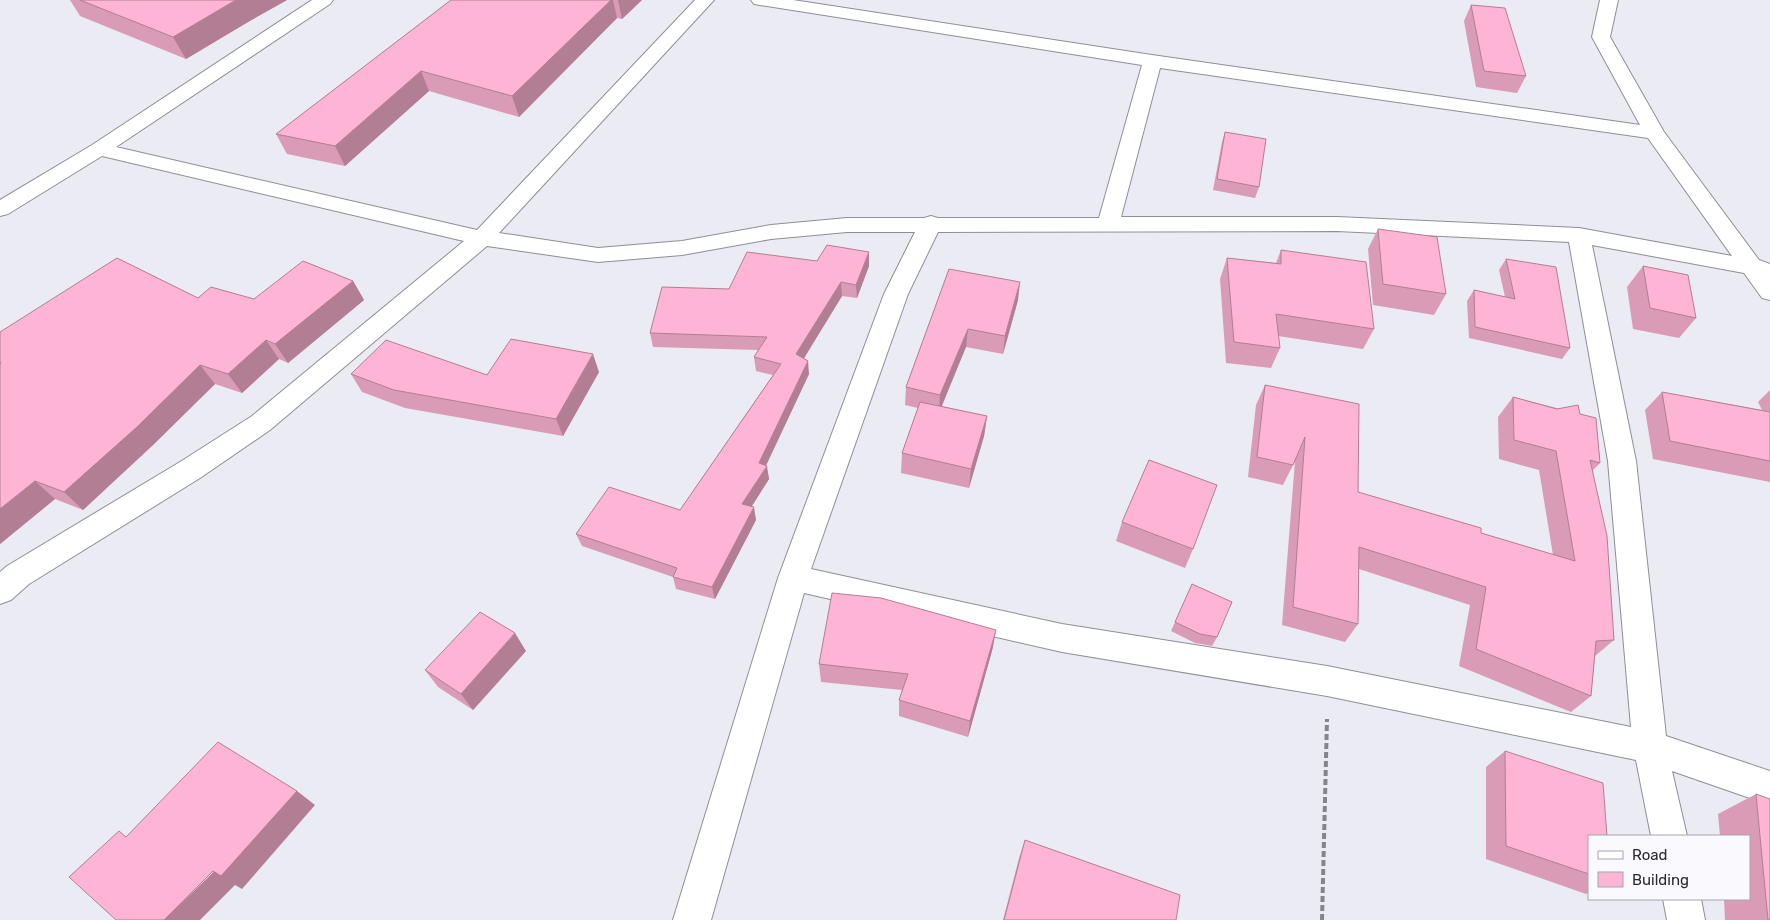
<svg xmlns="http://www.w3.org/2000/svg" width="1770" height="920" font-family="Rubik,sans-serif">
  <style>
    .lines { fill: none; stroke-linecap: round; stroke-linejoin: round }
    .minor-casing { stroke: #8e8e96; stroke-width: 2 }
    .path { stroke: #85848b; stroke-width: 4; stroke-dasharray: 6 3; stroke-linecap: butt }
    .minor { fill: #fff; fill-rule: evenodd }
    .wall { fill: #da9bb6 }
    .shaded-wall { fill: #b27e94 }
    .building { fill: #feb4d4; stroke: #b27e94 }
  </style>
  <rect width="100%" height="100%" fill="#ebebf4"/>
  <g class="lines">
    <g class="minor-casing">
      <path id="minor" d="M312,0H333L330,4L116,147L477,230L695,0H714L499,233L598,248L682,241L771,225L847,218H924L931,216L938,218H1099L1142,65L760,5L754,4L751,0H793L1152,55L1640,125L1592,37L1600,0H1618L1610,37L1664,132L1759,260L1770,264V300L1762,298L1744,273L1592,245L1636,461L1666,736L1770,771V805L1672,771L1687,836H1651L1636,760L1327,696L1062,652L804,593L711,920H673L778,578L884,294L915,232H847L771,239L682,255L598,262L487,246L270,430L200,478L29,584L11,600L0,604V572L7,566L180,462L252,416L464,241L102,156L8,214L0,216V200L92,145ZM1160,68L1648,138L1732,256L1579,228L1337,217H1121ZM1337,231L1569,242L1608,461L1631,727L1327,666L1062,624L811,569L908,294L938,232Z
        M1663,899H1701L1705,920H1667Z"/>
    </g>
    <path class="path" d="M1322,920L1327,719"/>
    <use href="#minor" class="minor"/>
  </g>
  <path class="wall" d="M70,0H287L248,22L186,59L80,16Z
    M451,0H642L622,19L617,18L519,117L429,91L345,166L287,154L276,134Z
    M1471,5L1526,76L1517,93L1476,87L1464,21Z
    M1225,132L1259,187L1255,198L1213,190L1222,142Z
    M1378,229L1446,294L1434,315L1373,305L1368,249Z
    M1281,250L1374,329L1363,349L1278,336L1280,348L1271,368L1226,363L1220,279L1227,258L1276,263Z
    M1506,259L1570,348L1562,359L1469,338L1467,301L1474,290L1505,297L1499,270Z
    M817,261L869,266L857,298L842,296L804,358L809,374L766,465L769,479L751,507L756,520L715,599L676,589L673,577L582,546L576,534L680,510L773,375L756,371L754,357L758,350L653,347L650,333L729,289Z
    M1643,266L1696,318L1679,338L1633,329L1627,287Z
    M949,269L1018,300L1003,354L966,347L941,406L987,416L984,436L969,488L901,473L902,453L918,408L905,405L906,387Z
    M353,281L364,300L288,363L279,359L242,393L215,384L153,445L83,510L55,499L0,544V332L198,298L254,299Z
    M599,372L563,436L405,408L362,392L351,374L487,375Z
    M1265,385L1358,492L1481,533L1553,555L1539,470L1499,459L1498,417L1513,397L1580,414L1600,463L1593,470L1614,640L1595,656L1591,696L1571,712L1459,666L1470,605L1359,569L1358,624L1345,642L1282,625L1295,461L1283,485L1248,477L1256,405Z
    M1770,390V482L1653,459L1645,410L1662,392L1762,410L1758,402Z
    M1122,522L1193,549L1185,568L1116,541Z
    M1192,584L1217,637L1212,646L1195,643L1171,631Z
    M993,647L968,737L899,716V700L902,690L821,682L819,664Z
    M526,651L473,710L438,687L425,670Z
    M1505,751L1589,836V892L1586,894L1486,859V767Z
    M1756,794L1770,920H1725L1724,899H1749V836H1720L1718,814Z
    M1025,840L1176,920H1003L1019,858Z"/>
  <path class="shaded-wall" d="M236,0H287L248,22L186,59L173,37Z
    M611,0H613L617,18L519,117L512,96Z
    M618,0H642L622,19Z
    M421,71L429,91L345,166L335,146Z
    M869,252V266L857,298L856,285Z
    M353,281L364,300L288,363L275,344Z
    M841,282L842,296L798,368L796,354Z
    M1020,282L1018,300L1003,354L1005,336Z
    M968,329L966,347L939,413L940,395Z
    M266,340L279,359L242,393L228,374Z
    M593,354L599,372L563,436L556,419Z
    M808,361L809,374L763,472L767,466L769,479L745,517L742,504L759,463Z
    M200,365L215,384L153,445L83,510L64,492Z
    M987,416L984,436L969,488L971,469Z
    M35,481L55,499L0,544V509Z
    M754,507L756,520L715,599L712,587Z
    M996,630L993,647L968,737L970,721Z
    M515,633L526,651L473,710L461,694Z
    M297,791L315,805L242,889L235,885L200,920H164Z"/>
  <path class="building" d="M80,0H236L173,37Z
    M451,0H611L512,96L421,71L335,146L276,134Z
    M1471,5L1505,8L1526,76L1484,71Z
    M1225,132L1266,139L1259,187L1217,179Z
    M1378,229L1437,237L1446,294L1383,284Z
    M827,245L869,252L856,285L841,282L796,354L808,361L759,463L767,466L742,504L754,507L712,587L673,577L677,568L576,534L609,487L680,510L781,364L754,357L767,337L650,333L662,287L729,289L747,252L817,261Z
    M1281,250L1366,262L1374,329L1276,314L1280,348L1234,342L1227,258L1281,264Z
    M117,258L198,298L211,287L254,299L303,261L353,281L275,344L266,340L228,374L200,365L137,427L64,492L35,481L0,509V364L1,363H0V332Z
    M1506,259L1556,267L1570,348L1475,327L1474,290L1515,299Z
    M1643,266L1688,275L1696,318L1650,308Z
    M949,269L1020,282L1005,336L968,329L940,395L906,387Z
    M511,339L593,354L556,419L394,390L351,374L386,340L487,375Z
    M1265,385L1359,404L1358,492L1481,528V533L1575,561L1556,451L1514,440L1513,397L1557,409L1578,405L1580,414L1596,418L1600,463L1590,460L1607,536L1614,640L1596,641L1591,696L1476,649L1486,587L1359,547L1358,624L1293,607L1305,437L1293,465L1257,457Z
    M1662,392L1770,412V461L1670,441Z
    M920,402L987,416L971,469L902,453Z
    M1149,460L1217,485L1193,549L1122,522Z
    M1192,584L1232,602L1217,637L1200,634L1175,622Z
    M832,593L881,598L996,630L970,721L899,700L908,674L819,664Z
    M480,612L515,633L461,694L425,670Z
    M218,742L297,791L221,876L213,871L164,920H116L69,877L119,831L126,837Z
    M1505,751L1603,783L1607,836H1589V874L1506,846Z
    M1756,794L1770,799V920H1768Z
    M1025,840L1180,895L1176,920H1004Z"/>
  <rect x="1588" y="835" width="162" height="65" fill="#f9f9fe" stroke="#a7a6ab"/>
  <rect x="1598" y="851" width="25" height="8" fill="#ffffff" stroke="#a7a6ab"/>
  <text x="1632" y="860" font-size="15" fill="#2b2a2e">Road</text>
  <rect x="1598" y="872" width="25" height="15" fill="#feb4d4" stroke="#a7a6ab"/>
  <text x="1632" y="885" font-size="15" fill="#2b2a2e">Building</text>
</svg>
